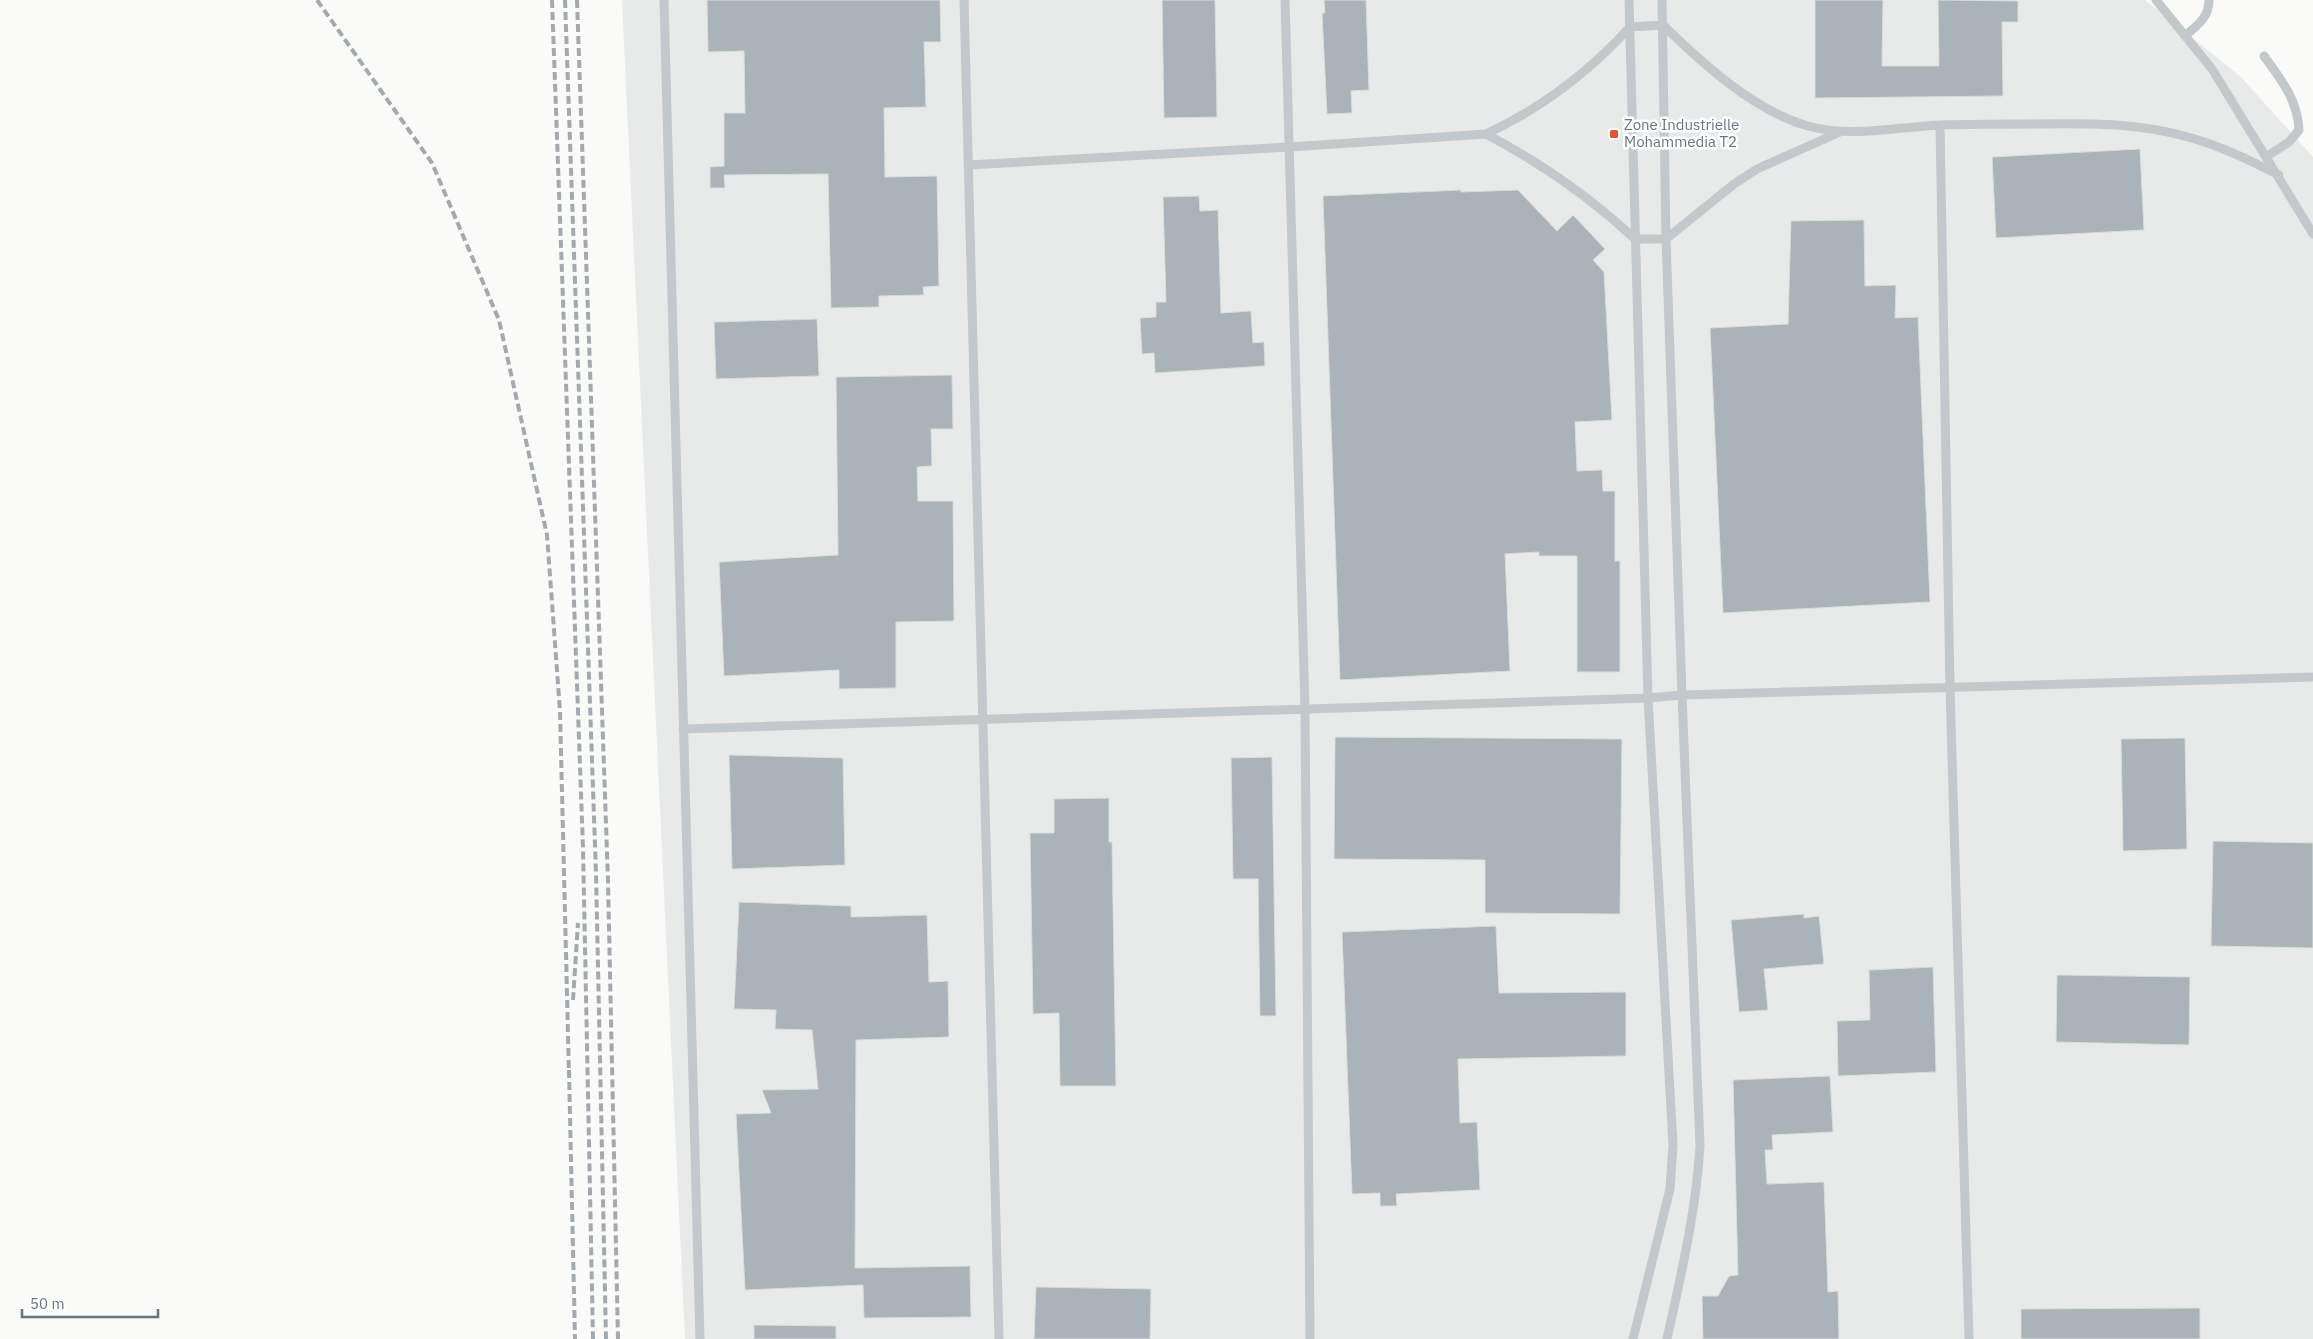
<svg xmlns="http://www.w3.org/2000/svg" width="2313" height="1339" font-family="'IBM Plex Sans',sans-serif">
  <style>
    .built { fill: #e8e9e9 }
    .building { fill: #aab3b9; stroke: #dcdcda }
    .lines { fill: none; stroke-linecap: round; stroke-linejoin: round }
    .service { stroke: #c3c8cc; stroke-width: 9 }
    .rail { stroke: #a2aab0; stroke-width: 4; stroke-dasharray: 8 4; stroke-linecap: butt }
    .poi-dot { fill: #e4572e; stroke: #fff; stroke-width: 2 }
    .labels { text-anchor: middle; stroke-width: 5; stroke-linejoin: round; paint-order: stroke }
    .poi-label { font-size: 15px; fill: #657683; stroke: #fff; text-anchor: start }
  </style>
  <rect width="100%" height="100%" fill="#fafaf8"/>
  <path class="built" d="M622,0H2145L2240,76L2313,157V1339H685Z"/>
  <path class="building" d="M707,0H940L941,42H924L926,107L884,108L885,177L937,176L939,286L923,287L924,295L879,296V307L831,308L828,174L724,175L725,188H710V167L724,166V113H745L744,51L708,52Z
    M1162,0H1215L1217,117L1164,118Z
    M1324,0H1366L1369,90L1351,91L1352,113L1327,114L1322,13H1325Z
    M1815,0H1883L1882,66H1939L1938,0L2018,1V22H2002L2003,96L1815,98Z
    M2140,149L2144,230L1996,238L1992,157Z
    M1461,190V192L1518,190L1557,231L1573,215L1605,249L1593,260L1604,272L1612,420L1575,422L1577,471L1602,470L1603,491H1615V561H1620V672H1577V556H1539V552L1505,554L1510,671L1340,680L1323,196Z
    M1199,196L1200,211L1218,210L1221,313L1251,311L1253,343L1264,342L1265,366L1155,373L1154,353L1142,354L1140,318L1156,317V302H1166L1163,197Z
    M1864,220L1865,286L1896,285L1895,318L1918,317L1930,602L1723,613L1710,328L1788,324L1791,221Z
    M817,319L819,376L716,379L714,322Z
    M952,375L953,429H931L932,466L917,467L918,501H953L954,621L896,622V688L839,689V670L724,676L719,562L838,555L836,377Z
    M1335,737L1622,739L1620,914L1485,913V860L1334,859Z
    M2185,738L2187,849L2123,851L2121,739Z
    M729,755L843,758L845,865L732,869Z
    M1272,757L1276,1016H1260L1258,879H1233L1231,758Z
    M1109,798V842H1112L1116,1086H1060L1059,1013L1033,1014L1030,833H1054V799Z
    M2213,841L2313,843V948L2211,946Z
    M739,902L851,906V917L927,915L929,982L948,981L949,1037L856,1040L855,1268L970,1266L971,1317L864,1318L863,1285L745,1290L736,1114L771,1113L762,1090L818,1089L812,1030L775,1029L776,1010L734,1009Z
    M1804,914V918L1819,916L1824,964L1764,969L1768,1010L1739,1012L1731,920Z
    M1496,926L1499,993L1626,992V1056L1458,1059L1460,1123L1477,1122L1480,1190L1396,1194L1397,1206H1380V1193L1352,1194L1342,932Z
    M1933,967L1936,1072L1838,1076L1837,1021L1870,1020L1869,970Z
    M2057,975L2190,977L2189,1045L2056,1042Z
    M1830,1076L1833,1132L1772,1135L1773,1150H1765L1767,1184L1824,1182L1828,1292L1838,1291L1839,1339H1703L1702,1296H1718L1729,1276L1738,1275L1733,1080Z
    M1036,1287L1151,1289L1150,1339H1034Z
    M2200,1308V1339H2021V1309Z
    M754,1325L836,1326V1339H754Z"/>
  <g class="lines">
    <path class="service" d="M664,0L700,1339
      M964,0L999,1339
      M1285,0L1305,709L1310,1339
      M1629,0L1648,698L1673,1145L1670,1189L1633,1339
      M1662,0L1666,239L1682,695L1700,1146C1696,1212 1681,1275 1667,1339
      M2156,0L2212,69L2313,234
      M2186,35C2198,25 2209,17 2209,0
      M2264,56C2281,79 2298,101 2299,130L2289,142L2266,157
      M1940,125L1950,688L1969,1339
      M1486,134C1541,163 1589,196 1635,239H1666L1734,184L1757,169L1840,132
      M968,165L1289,147L1486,134C1542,108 1588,73 1630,27L1663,25C1702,63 1754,111 1808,126C1850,138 1897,127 1940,125C1970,124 2000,124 2030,124C2086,123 2141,122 2195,139C2225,148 2251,161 2279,175
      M683,729L1648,698L1682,695L2313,677"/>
    <path class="rail" d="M317,0L432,163L499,320L547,535L560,711L569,1075
      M552,0L583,848L593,1339
      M565,0L596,873L606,1339
      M577,0L608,881L618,1339
      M573,1000L578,923
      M569,1070L575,1339"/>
  </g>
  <rect class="poi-dot" x="1609" y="129" width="10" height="10" rx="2.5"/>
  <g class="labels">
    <g class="poi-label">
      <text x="1624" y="130">Zone Industrielle<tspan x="1624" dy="17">Mohammedia T2</tspan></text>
    </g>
  </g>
  <path d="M22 1309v8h136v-8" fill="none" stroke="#657683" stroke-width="2.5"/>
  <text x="30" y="1309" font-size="15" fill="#657683" stroke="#ffffff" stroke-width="4" paint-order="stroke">50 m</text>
</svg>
